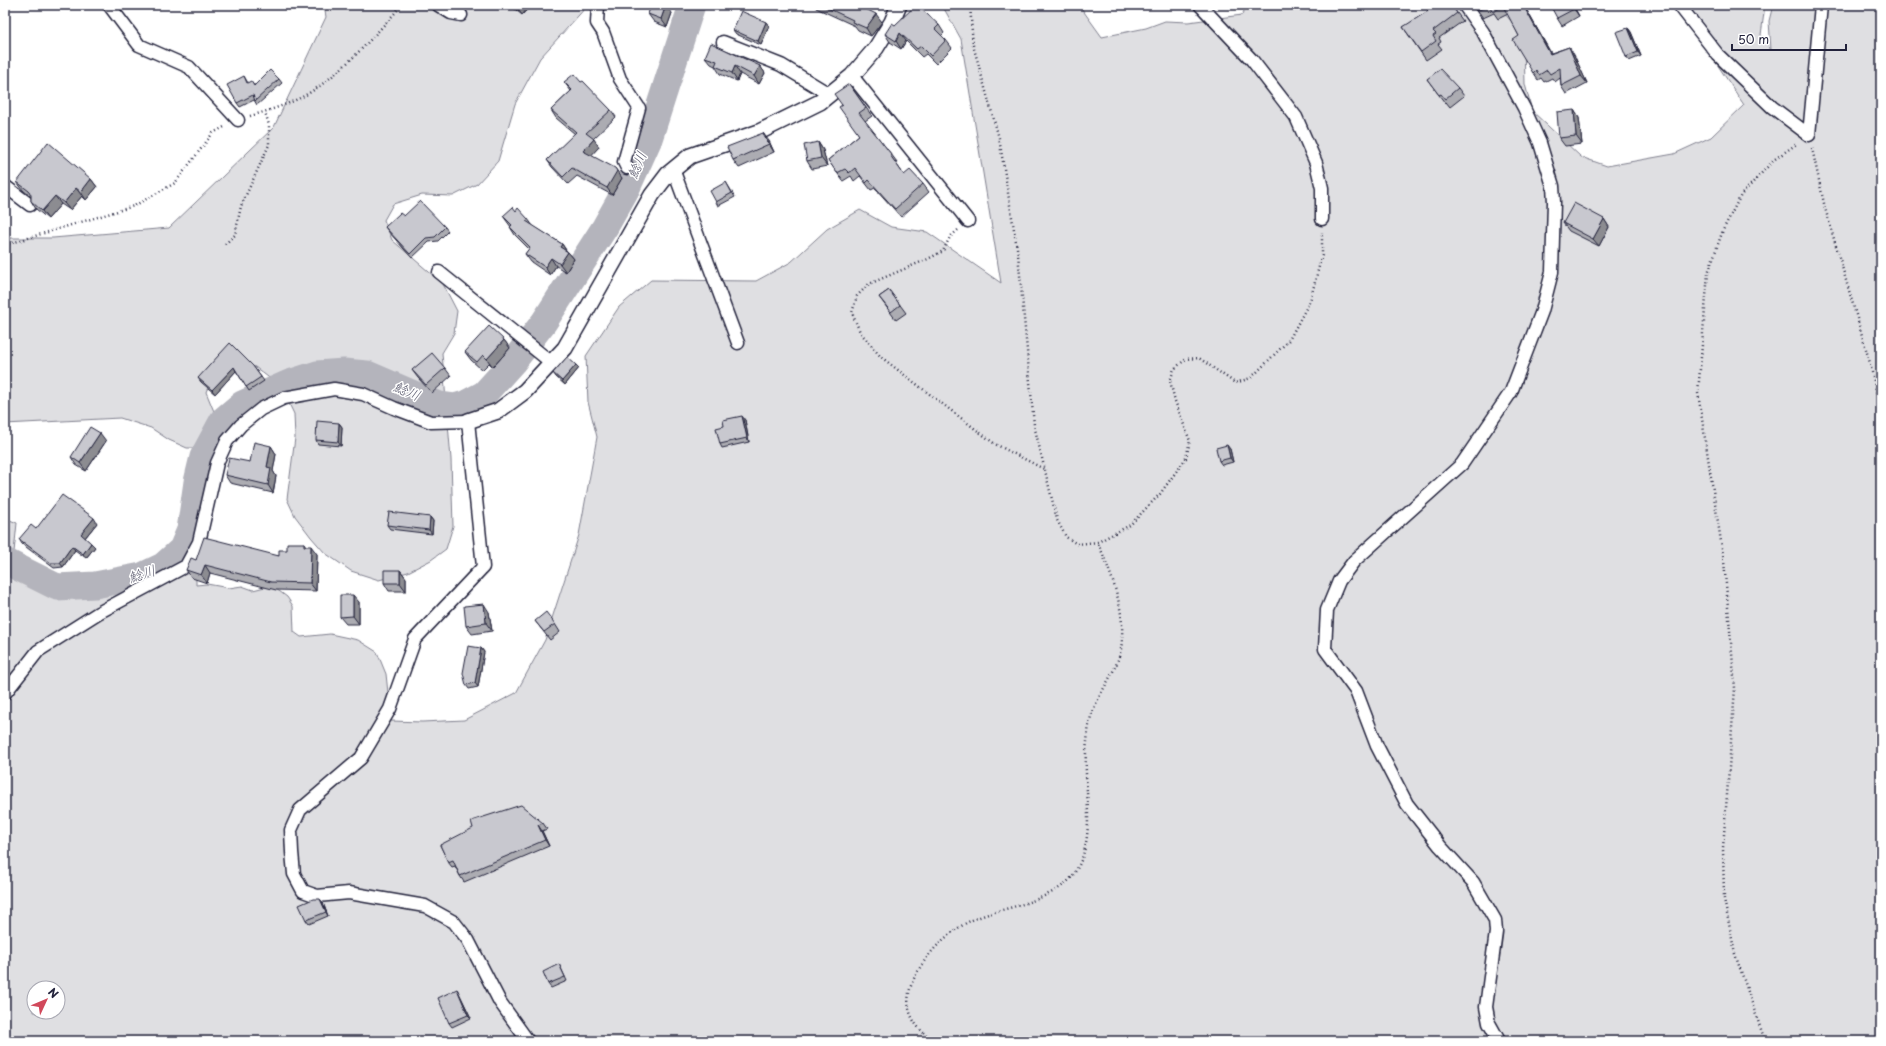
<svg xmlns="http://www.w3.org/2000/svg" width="1886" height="1046" font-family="'Playpen Sans','Klee One',sans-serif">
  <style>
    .green { fill: #dfdfe2; stroke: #80808e; fill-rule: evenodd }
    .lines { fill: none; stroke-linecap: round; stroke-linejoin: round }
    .river { stroke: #b4b4bc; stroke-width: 27 }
    .minor-casing { stroke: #22223b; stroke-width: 15 }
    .tertiary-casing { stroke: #22223b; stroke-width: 18 }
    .path { stroke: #22223b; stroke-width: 2.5; stroke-dasharray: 1 3; stroke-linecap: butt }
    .minor { stroke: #fff; stroke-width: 12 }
    .tertiary { stroke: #fff; stroke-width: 15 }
    .wall { fill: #acacb2; stroke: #22223b }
    .shaded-wall { fill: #8c8c91; stroke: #22223b }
    .building { fill: #c8c8cf; stroke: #22223b }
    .labels { text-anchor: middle; stroke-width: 3; stroke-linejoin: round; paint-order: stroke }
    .water-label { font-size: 14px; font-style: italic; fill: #5c5c6f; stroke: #fff }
  </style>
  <rect width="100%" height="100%" fill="#fff"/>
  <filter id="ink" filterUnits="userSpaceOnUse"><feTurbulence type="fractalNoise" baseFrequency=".025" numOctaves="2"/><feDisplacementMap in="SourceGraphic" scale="8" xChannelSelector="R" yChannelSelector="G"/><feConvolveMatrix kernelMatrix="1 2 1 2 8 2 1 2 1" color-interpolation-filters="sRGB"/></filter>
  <g filter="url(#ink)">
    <path class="green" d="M324,5H588L540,58L515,104L498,161L477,184L453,196L422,195L393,204L384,220L392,240L443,284L457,311L454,333L442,353L451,459L453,526L446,549L431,560L408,572L379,580L351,571L325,553L311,537L295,516L287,499L295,438L294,414L281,387L255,367L233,360L214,373L206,392L220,426L203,448H187L169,440L151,428L120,418L5,424V238H53L169,228L274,127L326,17Z
      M942,5H1079L1102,37L1146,28L1165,21L1188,22L1242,15L1247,5H1496L1518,28L1524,43L1525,84L1532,111L1581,157L1607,166L1674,154L1711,137L1744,105L1678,5H1765L1761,35L1771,50L1769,21L1773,5H1881V1041H5V518L17,523L14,552L29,565L55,578H104L127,570L146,571L165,560L175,568L196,571V585L207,584L229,588L242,586L253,590L269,586L279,591L287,597L293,606L294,632L301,637L330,634L358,640L377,652L386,674L391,721L422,722L464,720L516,693L545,640L579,535L597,437L588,402L586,356L619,307L651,280L756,281L791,262L827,229L860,210L891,227L927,232L1001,283L961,39ZM34,988H58V1012H34Z"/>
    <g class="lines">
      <path class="river" d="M5,561L57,587L95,585L142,576L163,566L182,549L190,530L197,482L203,457L223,420L242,404L289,383L317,374L344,372L367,374L439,405L454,407L465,404L484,394L513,362L544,322L605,227L627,188L649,139L692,5"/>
      <g class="minor-casing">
        <path id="minor" d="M109,5L139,45L189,67L238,120
          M438,5L451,13L461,15
          M598,5L597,23L603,32L620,79L639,108L624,162L627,168
          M1200,5L1252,60L1296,117L1316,163L1322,188V219
          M1464,5L1483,32L1524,108L1540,143L1553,186L1554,202L1552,272L1542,311L1511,392L1462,464L1354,561L1339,581L1327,610L1325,649L1356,691L1377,746L1407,804L1440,846L1473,882L1495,920L1496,932L1486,1007L1489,1023L1499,1041
          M1679,5L1718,55L1772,107L1809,135
          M723,42L781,65L829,94
          M852,76L968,221
          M1809,135L1821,5
          M673,169L738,343
          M5,186L30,205
          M439,272L552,363
          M5,693L38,651L98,613L186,566L199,542L217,463L227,441L241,425L261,409L284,398L334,389L363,394L394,408L431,422L468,421L483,567L415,639L390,709L361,758L300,810L291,830L292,852L294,874L303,891L317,896L349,893L425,906L454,922L468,940L500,1002L528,1041"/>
      </g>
      <g class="tertiary-casing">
        <path id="tertiary" d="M468,421L498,411L525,391L565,348L652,195L668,174L690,156L759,132L820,102L852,76L876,48L892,22L899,5"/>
      </g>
      <path class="path" d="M970,5L973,45L999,138L1018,254L1034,425L1057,520L1066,537L1077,544L1098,542L1130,525L1160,494L1186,458L1190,441L1175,401L1170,381L1174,369L1186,359L1199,358L1235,383L1251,378L1289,340L1310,301L1322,255V232
        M250,116C268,111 286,105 302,97C338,78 375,35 402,5
        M1812,148L1825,208L1870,363L1881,413
        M958,230L950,237L943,251L928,259L869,284L857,296L852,313L860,332L881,357L995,444L1044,469
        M225,244L235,235L241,206L269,145V125L265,112
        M5,245L134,206L175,183L213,133L226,126
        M933,1041C913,1026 902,1008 912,983C923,957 945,934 970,921C987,913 1008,909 1026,903C1041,898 1064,889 1073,875C1100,837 1081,785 1087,742C1088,732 1089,720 1093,711C1102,686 1122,666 1122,638C1124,604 1110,573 1098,542
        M1765,1041L1735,954L1724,899L1723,848L1735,688L1724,561L1698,393L1708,273L1723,230L1741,195L1775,159L1798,143"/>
      <use href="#minor" class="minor"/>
      <use href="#tertiary" class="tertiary"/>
    </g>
    <path class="wall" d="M510,5H531L522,15Z
      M814,5H868L869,7L868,10L882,22L871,36L858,30L855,26L816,8Z
      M1451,5L1463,21L1439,38L1441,42L1438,44L1442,49L1426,60L1403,27Z
      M1474,5H1526L1524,6L1551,53L1569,47L1574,55L1587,83L1566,94L1561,86L1560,78L1555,82L1552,78L1544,82L1541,78L1538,80L1533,73L1519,36L1508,14L1498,19L1494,13L1483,18Z
      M1573,5L1579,16L1562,26L1557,18Z
      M672,13L667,27L654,22L648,14Z
      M766,22L769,26L761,45L736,34L733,30Z
      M895,25H939L944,33L941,36L946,40L952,48L936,64L926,54L922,57L906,41L901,49L890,42L885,34Z
      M1628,28L1631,32L1641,56L1629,61L1626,57Z
      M705,57L760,66L765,73L759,84L740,74L737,81L720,74L715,66L711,64Z
      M244,76L248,83L254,85L279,79L282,83L257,105L254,100L240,107L237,103Z
      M1427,79L1458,88L1464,96L1450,107L1446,102L1445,103Z
      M564,82H581L611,110L616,117L593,139L599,147L591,155L622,178L612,195L577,176L568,184L552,167L547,160L575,134L556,118L551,110L571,91Z
      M849,84L872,116L865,121L891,154L897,162H895L904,175L923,184L929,192L901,217L875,188L871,190L860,176L854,181L851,176L843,181L828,160L859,135L842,105Z
      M1574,110L1579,118L1582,144L1565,146L1559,138Z
      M769,141L774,152L739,168L733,160Z
      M818,142L823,150L827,166L812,169L807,161Z
      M91,179L97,187L86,200L82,196L70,210L61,204L48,219L36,209L31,201V197L23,190L17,182Z
      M726,182L735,197L718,206L716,202Z
      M516,211L528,219L533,226L562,244L566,250L568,252L574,259L566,272L556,266L550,275L531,262L525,254L529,249L515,235L510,227H511L503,216Z
      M404,216L445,227L448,231L438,241L429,242L412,258L388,231L385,227Z
      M1604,219L1609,227L1599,246L1569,231L1563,223Z
      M889,290L906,313L896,320L879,297Z
      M504,340L510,348L493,367L489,363L482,370L471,360L465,352Z
      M576,365L579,368L565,385L556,377L553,373Z
      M253,366L264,381L249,391L236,371L215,394L201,382L198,378Z
      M445,368L451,376L432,393L418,378L412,370Z
      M745,420L749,442L722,448L720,444L724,426Z
      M339,423L342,427L341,446L318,444L316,440Z
      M106,441L86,471L76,465L71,457Z
      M271,446L276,454L273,471L276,476L273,493L230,483L225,475L250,462Z
      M1230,449L1233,462L1222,465L1219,461Z
      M430,517L433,521L432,534L390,529L387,525Z
      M97,523L85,538L95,547L86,558L75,550L63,567L54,568L22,544L19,539L36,529Z
      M304,543L306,546L317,554L316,591L276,590L210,573L207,583L192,578L186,570L196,560L279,556L287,550Z
      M400,570L406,578V591H389L384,583Z
      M359,602V624H346L340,617Z
      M489,612L492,631L472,634L466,626Z
      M535,621L555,624L560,632L550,640Z
      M481,648L484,652L478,687L469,689L466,685Z
      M543,823L547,829L542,831L549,846L464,882L460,876L455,866L452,867L448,862L440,845Z
      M320,899L323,903L328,916L309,924L306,920Z
      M559,964L561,968L567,981L551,988L548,984Z
      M457,989L459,993L471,1018L452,1027L449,1023Z"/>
    <path class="shaded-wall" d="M519,5H531L522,15L517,8Z
      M666,5L672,13L667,27L661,19Z
      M861,5H868L869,7L866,14L860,6Z
      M1523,5H1524L1555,61L1550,54Z
      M1572,5H1573L1579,16L1574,9Z
      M876,14L882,22L871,36L866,28Z
      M766,22L769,26L761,45L758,41Z
      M1628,28L1631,32L1641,56L1638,52Z
      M900,33L906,41L901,49L896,41Z
      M1569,47L1574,55L1587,83L1581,76Z
      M735,66L740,74L737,81L732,73Z
      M760,66L765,73L759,84L754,76Z
      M1574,110L1579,118L1582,144L1576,136Z
      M763,133L769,141L774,152L769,144Z
      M594,139L599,147L588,159L583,151Z
      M818,142L823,150L827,166L821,158Z
      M615,168L622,178L612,195L607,188Z
      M91,179L97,187L86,200L81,192Z
      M76,188L82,196L70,210L64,203Z
      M55,196L61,204L48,219L42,211Z
      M1604,219L1609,227L1599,246L1593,239Z
      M562,244L567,252L560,247Z
      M568,252L574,259L566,272L560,264Z
      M551,258L556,266L550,275L545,267Z
      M504,340L510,348L493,367L487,359Z
      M576,365L579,368L565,385L562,381Z
      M234,367L236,371L215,394L212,390Z
      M742,416L745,420L749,442L747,438Z
      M339,423L342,427L341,446L338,442Z
      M100,433L106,441L86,471L80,463Z
      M1227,445L1230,449L1233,462L1230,458Z
      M271,446L276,454L273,471L276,476L273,493L268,485L267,467Z
      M430,517L433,521L432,534L429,530Z
      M94,518L97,523L84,539L81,534Z
      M91,543L95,547L86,558L83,554Z
      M72,546L75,550L63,567L60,563Z
      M311,546L317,554L316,591L310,583Z
      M205,565L210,573L207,583L201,575Z
      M400,570L406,578V591L400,583Z
      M353,595L359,602V624L353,616Z
      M484,604L489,612L492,631L486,623Z
      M481,648L484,652L478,687L475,683Z
      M538,825L542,831L549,846L545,840Z
      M320,899L323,903L328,916L326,912Z
      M457,989L459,993L471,1018L468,1015Z"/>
    <path class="building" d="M514,5H519L517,8Z
      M651,5H666L661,19L648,14Z
      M821,5H861L860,6L876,14L866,28L852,22L853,20Z
      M916,5H917L939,25L935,29L946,40L931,56L921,46L917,49L900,33L896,41L885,34L892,23L895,25Z
      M1430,5H1451L1457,13L1433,31L1436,34L1433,36L1436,41L1421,52L1403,27L1428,11L1426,8Z
      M1474,5H1523L1550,54L1569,47L1581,76L1561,86L1560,68L1550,74L1547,70L1539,75L1536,70L1533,73L1513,40L1519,36L1503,6L1493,12L1489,5L1477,11Z
      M1550,5H1572L1574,9L1557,18Z
      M741,11L766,22L758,41L733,30Z
      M1628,28L1638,52L1626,57L1616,32Z
      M711,43L760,66L754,76L735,66L732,73L715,66L717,61L705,57Z
      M1440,69L1458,88L1445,99L1441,94L1439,95L1427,79Z
      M270,70L279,79L255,101L253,95L237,103L227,85L244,76L247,83L251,81L254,86Z
      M574,74L581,82L583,81L611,110L586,133L594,139L583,151L615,168L617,171L607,188L572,168L563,177L547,160L576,132L551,110L572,90L564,82Z
      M849,84L866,108L859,113L891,154L890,155L904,175L910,170L923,184L895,209L869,180L866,183L855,168L849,173L845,169L837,173L828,160L859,135L839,107L842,105L834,94Z
      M1574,110L1576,136L1559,138L1557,112Z
      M763,133L769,144L733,160L727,147Z
      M48,142L91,179L81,192L76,188L64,203L55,196L42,211L31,201V195L29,191L17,182Z
      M818,142L821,158L807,161L804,145Z
      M726,182L732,193L716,202L710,191Z
      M420,201L445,227L435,237L426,238L410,254L385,227L400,213L404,216Z
      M1574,203L1604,219L1593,239L1563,223Z
      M513,207L516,211L518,208L528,219L526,221L562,244L560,247L568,252L560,264L551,258L545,267L525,254L530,247L510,227L512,225L503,216Z
      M889,290L900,305L891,312L879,297Z
      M489,326L504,340L487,359L483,355L477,362L465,352Z
      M230,343L253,366L261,377L246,387L234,367L212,390L198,378Z
      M432,353L445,368L426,385L412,370Z
      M567,357L576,365L562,381L553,373Z
      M742,416L747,438L720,444L716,428L724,426L723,420Z
      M317,421L339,423L338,442L316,440Z
      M90,427L100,433L80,463L71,457Z
      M254,442L271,446L267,467L271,468L268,485L225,475L229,458L250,462Z
      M1227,445L1230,458L1219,461L1216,448Z
      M62,495L94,518L81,534L91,543L83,554L72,546L60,563H51L19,539L31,525L36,529Z
      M389,512L430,517L429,530L387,525Z
      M204,537L279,556V550H287V543H304V546H311L310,583L271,582L205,565L201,575L186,570L191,558L196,560Z
      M384,570H400V583H384Z
      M340,595H353V616L340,617Z
      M484,604L486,623L466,626L464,606Z
      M546,612L555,624L544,632L535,621Z
      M468,646L481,648L475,683L466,685L463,673Z
      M521,805L543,823L538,825L545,840L460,876L453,860L448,862L440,845L473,828L471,821Z
      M313,899H320L326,912L306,920L299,905Z
      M559,964L565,977L548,984L543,972Z
      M457,989L468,1015L449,1023L438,998Z"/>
  </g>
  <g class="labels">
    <g class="water-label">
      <text transform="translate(637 165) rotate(-67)" y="5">鯰川</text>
      <text transform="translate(407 391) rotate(23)" y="5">鯰川</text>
      <text transform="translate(142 574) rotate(-18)" y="5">鯰川</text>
    </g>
  </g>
  <rect width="1886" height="1046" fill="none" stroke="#fff" stroke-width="20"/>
  <rect x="10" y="10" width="1866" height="1026" fill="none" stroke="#22223b" stroke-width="1.5" filter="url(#ink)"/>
  <g transform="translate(46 1000) rotate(46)"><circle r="19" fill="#ffffff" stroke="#a7a7b1"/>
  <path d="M0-3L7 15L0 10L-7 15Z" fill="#d1495b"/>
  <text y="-6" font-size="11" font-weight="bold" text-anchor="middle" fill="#22223b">N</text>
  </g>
  <path d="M1732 44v6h114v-6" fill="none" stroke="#22223b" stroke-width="2"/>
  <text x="1738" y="44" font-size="12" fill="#22223b" stroke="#ffffff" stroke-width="3" paint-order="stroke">50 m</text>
</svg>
